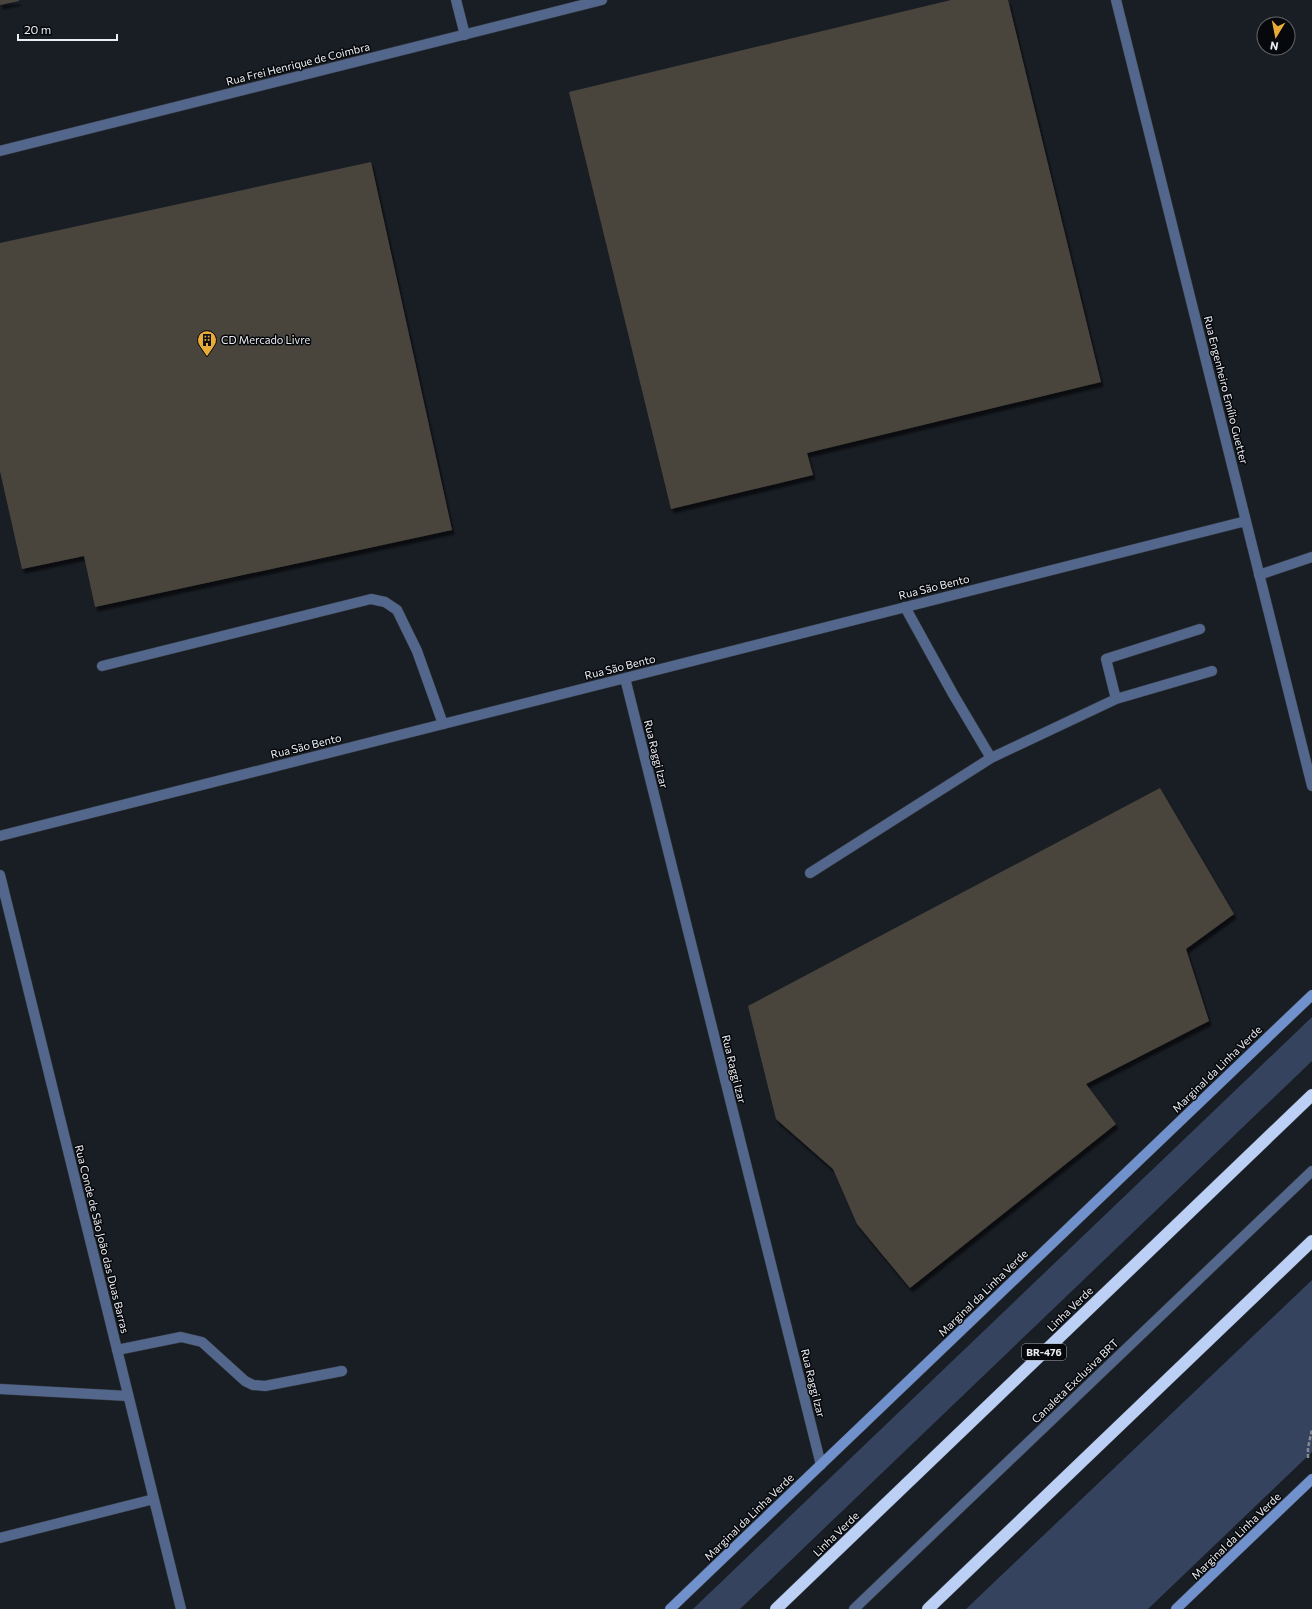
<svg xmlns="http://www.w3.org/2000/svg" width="1312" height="1609" font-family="Commissioner,sans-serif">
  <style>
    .green { fill: #35435f }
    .building { fill: #4a453d; filter: url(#shadow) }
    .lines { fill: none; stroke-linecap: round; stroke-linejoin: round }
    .lane-casing { stroke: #363b42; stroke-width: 11 }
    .street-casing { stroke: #363b42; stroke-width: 11 }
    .secondary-casing { stroke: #363b42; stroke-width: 11 }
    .highway-casing { stroke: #363b42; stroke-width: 13 }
    .path { stroke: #868a90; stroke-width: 2.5; stroke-dasharray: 4 2; stroke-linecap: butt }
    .lane { stroke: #53678c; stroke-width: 10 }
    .street { stroke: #53678c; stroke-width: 10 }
    .secondary { stroke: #7191cc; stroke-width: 10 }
    .highway { stroke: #bcd0f5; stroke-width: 12 }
    .labels { text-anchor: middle; stroke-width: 3; stroke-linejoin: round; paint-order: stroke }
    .shield { fill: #06080b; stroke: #a6a8ad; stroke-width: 1 }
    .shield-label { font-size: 10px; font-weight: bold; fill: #eaedf2 }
    .street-label { font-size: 11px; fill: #eaedf2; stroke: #06080b }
    .poi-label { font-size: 11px; fill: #eaedf2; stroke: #06080b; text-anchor: start }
  </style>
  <defs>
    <filter id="shadow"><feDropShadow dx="2.5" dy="4.5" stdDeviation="1" flood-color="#0009"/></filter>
  </defs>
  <rect width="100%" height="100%" fill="#191e25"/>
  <path class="green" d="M1312,1017V1061L740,1609H693Z
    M1312,1280V1452L1148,1609H966Z"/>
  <path class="building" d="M0,0H19V1L0,5Z
    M951,0H1008L1101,382L807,453L813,475L671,509L569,92Z
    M371,162L452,530L95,607L84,556L22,569L0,471V243Z
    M1160,788L1234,914L1186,949L1209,1021L1086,1084L1116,1124L910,1288L857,1224L833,1169L776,1119L748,1006Z"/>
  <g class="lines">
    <g class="lane-casing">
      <path id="lane" d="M1259,575L1312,557
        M905,607L953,694L991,758
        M102,666L371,599L385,602L397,610L417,651L443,724
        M1116,699L1106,659L1200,629
        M810,873L991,758L1116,699L1212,671
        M117,1350L181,1337L202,1342L245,1381L253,1385L265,1386L342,1371
        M0,1389L128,1396
        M854,1609L1312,1171"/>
    </g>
    <g class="street-casing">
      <path id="street" d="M456,0L465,35
        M1116,0L1312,786
        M0,151L602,0
        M625,678L821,1465
        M0,836L1246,521
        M0,875L181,1609
        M0,1538L154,1499"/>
    </g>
    <g class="secondary-casing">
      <path id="secondary" d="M670,1609L1312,995
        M1176,1609L1312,1479"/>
    </g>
    <g class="highway-casing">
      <path id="highway" d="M776,1609L1312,1095
        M928,1609L1312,1241"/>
    </g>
    <path class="path" d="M1308,1458V1448L1312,1429"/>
    <use href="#lane" class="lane"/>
    <use href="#street" class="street"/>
    <use href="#secondary" class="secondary"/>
    <use href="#highway" class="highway"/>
  </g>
  <defs>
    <g id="building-pin" transform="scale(1)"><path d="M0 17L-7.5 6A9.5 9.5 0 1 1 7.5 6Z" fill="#e9ab38" stroke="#06080b"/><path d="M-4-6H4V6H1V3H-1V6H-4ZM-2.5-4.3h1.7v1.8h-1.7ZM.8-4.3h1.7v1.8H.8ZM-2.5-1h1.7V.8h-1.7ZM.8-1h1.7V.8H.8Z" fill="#111"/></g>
  </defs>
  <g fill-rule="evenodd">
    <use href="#building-pin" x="207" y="340"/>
  </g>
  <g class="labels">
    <rect class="shield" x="1022" y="1344" width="44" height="16" rx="3"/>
    <g class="shield-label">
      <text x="1044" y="1356">BR-476</text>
    </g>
    <g class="street-label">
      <text transform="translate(298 64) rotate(-14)" y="4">Rua Frei Henrique de Coimbra</text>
      <text transform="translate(1226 390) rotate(76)" y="4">Rua Engenheiro Emílio Guetter</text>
      <text transform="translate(934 587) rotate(-14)" y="4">Rua São Bento</text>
      <text transform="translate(620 667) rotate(-14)" y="4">Rua São Bento</text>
      <text transform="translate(306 746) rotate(-14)" y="4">Rua São Bento</text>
      <text transform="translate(656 754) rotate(76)" y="4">Rua Raggi Izar</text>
      <text transform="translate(734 1069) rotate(76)" y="4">Rua Raggi Izar</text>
      <text transform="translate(1217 1069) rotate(-44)" y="4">Marginal da Linha Verde</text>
      <text transform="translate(102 1239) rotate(76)" y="4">Rua Conde de São João das Duas Barras</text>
      <text transform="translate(983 1293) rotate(-44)" y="4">Marginal da Linha Verde</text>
      <text transform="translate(1070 1309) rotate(-44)" y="4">Linha Verde</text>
      <text transform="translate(1075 1381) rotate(-44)" y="4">Canaleta Exclusiva BRT</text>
      <text transform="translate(813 1383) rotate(76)" y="4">Rua Raggi Izar</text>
      <text transform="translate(749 1517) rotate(-44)" y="4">Marginal da Linha Verde</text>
      <text transform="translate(836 1534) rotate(-44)" y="4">Linha Verde</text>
      <text transform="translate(1236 1536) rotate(-44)" y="4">Marginal da Linha Verde</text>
    </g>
    <g class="poi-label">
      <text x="221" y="344">CD Mercado Livre</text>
    </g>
  </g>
  <g transform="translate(1276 36) rotate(190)"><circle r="19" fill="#06080b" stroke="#616467"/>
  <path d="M0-3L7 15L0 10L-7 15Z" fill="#e9ab38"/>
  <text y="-6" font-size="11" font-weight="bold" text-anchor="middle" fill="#eaedf2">N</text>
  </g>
  <path d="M18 34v6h99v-6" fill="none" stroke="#eaedf2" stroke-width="2"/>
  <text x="24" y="34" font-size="12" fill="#eaedf2" stroke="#06080b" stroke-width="3" paint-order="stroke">20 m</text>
</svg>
